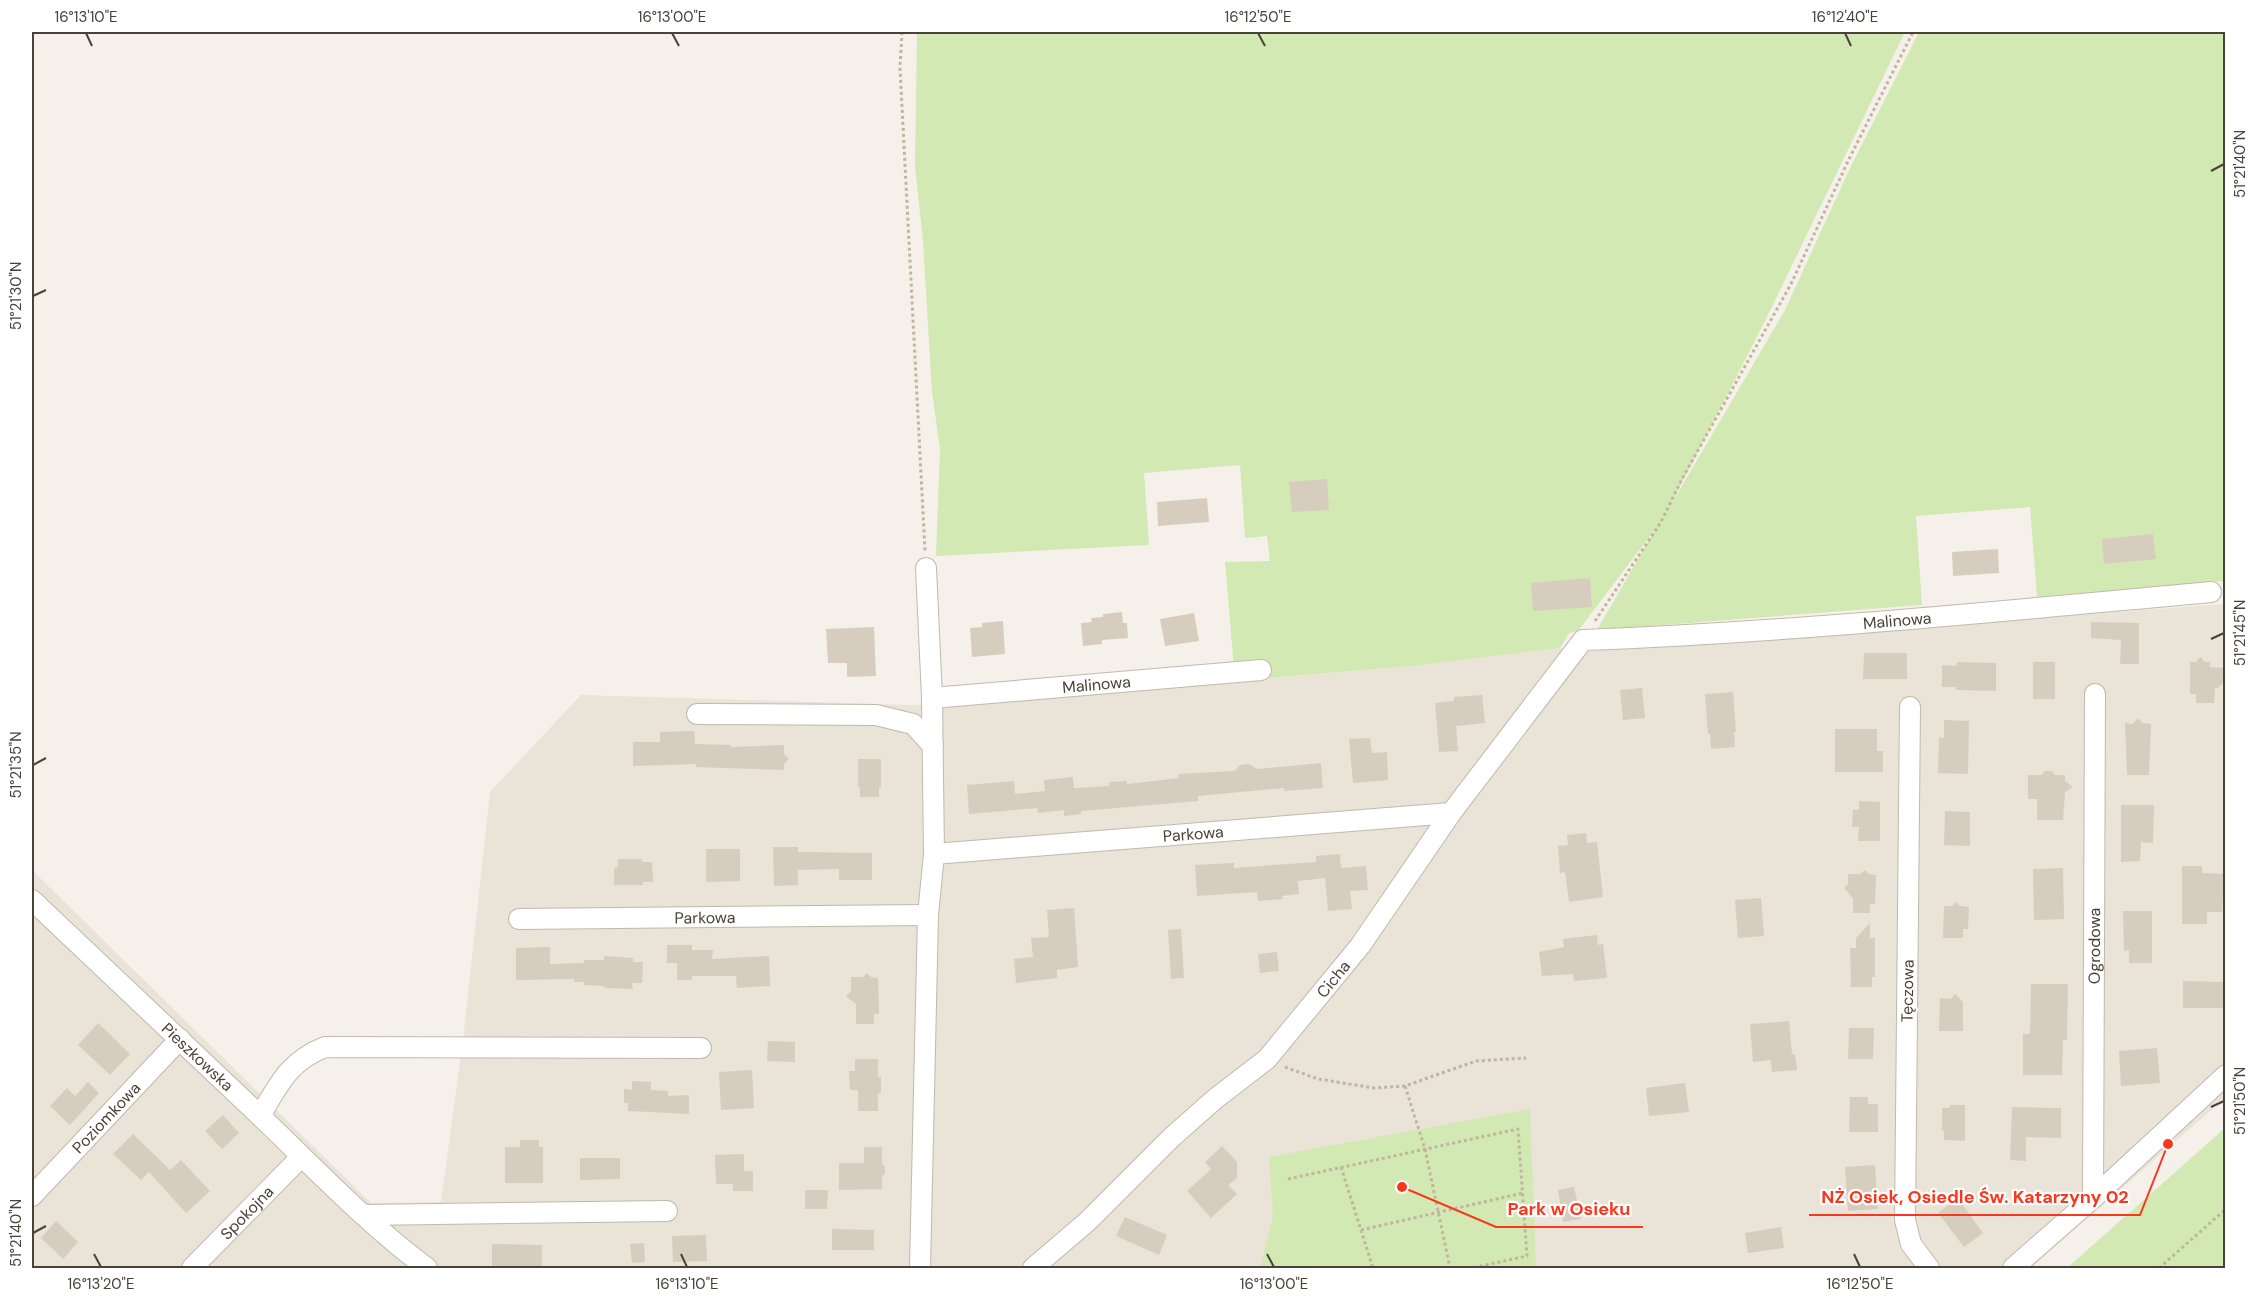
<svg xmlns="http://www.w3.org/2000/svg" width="2257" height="1300" font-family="'DM Sans',sans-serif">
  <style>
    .residential { fill: #e9e3d8 }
    .green { fill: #d2e9b3 }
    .building { fill: #d7cdbf }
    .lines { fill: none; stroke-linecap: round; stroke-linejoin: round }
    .minor-casing { stroke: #c1b9ac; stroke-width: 22 }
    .path { stroke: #c2b49d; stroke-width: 3; stroke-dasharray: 3 3; stroke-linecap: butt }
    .minor { stroke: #fff; stroke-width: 20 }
    .ticks { fill: none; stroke: #494238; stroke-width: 2 }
    .labels { text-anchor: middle; stroke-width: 4.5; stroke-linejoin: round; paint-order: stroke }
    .street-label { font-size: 16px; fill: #494238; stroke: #fff }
    .leader { fill: none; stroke: #f9371c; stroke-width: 2 }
    .callout-dot { fill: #f9371c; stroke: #fff; stroke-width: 2 }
    .callout-label { font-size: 18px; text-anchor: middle; font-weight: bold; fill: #f9371c; stroke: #fff; stroke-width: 4.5; stroke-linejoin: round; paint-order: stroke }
    .neatline { fill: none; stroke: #494238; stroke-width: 2 }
    .ticks-label { font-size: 15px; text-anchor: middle; fill: #494238 }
  </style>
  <rect width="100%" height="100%" fill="#f5f1ea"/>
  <path class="residential" d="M2225,604V1098L2031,1268H32V870L371,1203L441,1202L463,1040L490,792L581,695L945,706L1412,666L1560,648L1580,652Z"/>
  <path class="green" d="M917,32H1905L1765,321L1669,508L1784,312L1851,166L1919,32H2225V581L2037,597L2030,507L1916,516L1922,605L1597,630L1656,528L1578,631L1569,633L1560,648L1412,666L1235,681L1225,562L1270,561L1267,536L1245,538L1240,465L1144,473L1149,545L936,556L940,449L932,392L923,241L915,167Z
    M1530,1109L1536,1268H1260L1273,1216L1269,1157Z
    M2225,1128V1268H2067Z"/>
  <path class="building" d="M1327,479L1329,510L1292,512L1289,482Z
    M1207,498L1209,522L1158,526L1157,502Z
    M2153,534L2156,559L2104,564L2102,539Z
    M1998,549L1999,573L1953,576L1952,552Z
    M1590,578L1592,607L1533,611L1531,583Z
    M1122,612L1123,623H1127L1128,638L1102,640V644L1083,646L1081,623L1092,622L1091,618L1103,617V614Z
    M1194,613L1199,641L1165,646L1160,619Z
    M1003,621L1005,654L972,657L970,628L982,627V623Z
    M2091,622L2139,623V664H2120L2121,640L2091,638Z
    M874,627L876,676L847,677V663H828L826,629Z
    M1864,653H1907V679H1863Z
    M2200,657L2205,662H2210V667L2226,668V680L2218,688H2215L2214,703H2196V694H2190V662H2196Z
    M1957,662L1996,663V691L1956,690V687H1942V665L1956,666Z
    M2033,662H2055V699H2033Z
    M1642,688L1645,718L1623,720L1620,690Z
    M1733,692L1736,732H1734L1735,747L1711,749L1710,734H1708L1705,694Z
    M1482,695L1485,723L1456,726L1458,751L1439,752L1435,703L1454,701V697Z
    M2138,718L2142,723L2151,724L2149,775H2127L2125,723L2133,724Z
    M1944,720L1969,721L1968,774L1938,773L1939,737L1944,738Z
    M1835,729H1877V751H1883V772H1835Z
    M694,731L695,744L731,745V747L784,745V754L789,759L784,764V770L696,767V764L633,766V742H660V732Z
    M1370,738L1372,753L1387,752L1388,780L1353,783L1349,739Z
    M858,759H881V787H879V797H860V787H858Z
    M1321,763L1323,788L1284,791V788L1198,796V801L1081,811V814L1064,816V810L1038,813L1037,808L969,814L967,785L1014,781L1015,794L1045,791L1044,780L1073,777L1074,788L1109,786V782L1127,781V784L1179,778L1178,774L1235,771L1240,765L1249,764L1257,769Z
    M2045,771H2052L2055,775H2065V781L2073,787L2065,792L2063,820H2037V799H2028V775H2041Z
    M1859,801L1880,802V841H1858L1859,827H1852L1853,810H1859Z
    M2121,805H2154L2153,843L2141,842L2140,861L2121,862Z
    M1945,811L1970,812V846L1944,845Z
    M1586,833L1587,843L1597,842L1603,897L1569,902L1565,872L1560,873L1558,846L1568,845L1567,835Z
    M773,847H798V852L872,853V880H839V869L798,870V885L774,886Z
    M706,849H740V881L706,882Z
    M1340,854L1341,868L1366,866L1368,890L1350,891L1352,909L1328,911L1325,878L1298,881L1299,894L1282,896L1283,899L1258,901L1257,892L1197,896L1195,865L1234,863V868L1316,862V856Z
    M618,859H642V862H652L653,882H643V885H614V868L618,867Z
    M2182,866H2202V873L2226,874V894L2223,895L2222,912H2207V924H2182Z
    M2063,868L2064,919L2034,920L2033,869Z
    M1865,870L1869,874L1876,875L1875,904H1870V913H1853V899L1844,888L1848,884V874H1860Z
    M1761,898L1764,936L1738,938L1735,900Z
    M1956,902L1960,906L1969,907L1968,929H1963V938H1943L1944,906H1952Z
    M1074,908L1078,967L1057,970V978L1016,983L1014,959L1033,957L1031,938L1049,937L1047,910Z
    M2123,911H2152V963H2129V950L2124,951Z
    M1870,923V938H1875V977H1872V987H1851L1850,948H1856V938Z
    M1181,929L1184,978L1171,979L1168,930Z
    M1597,935L1598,945L1603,944L1607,978L1574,981L1573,974L1542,976L1539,952L1564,947L1563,939Z
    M667,945H692V950H713L712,959L769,956L770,986L737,988L736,976H692V980H677V963H667Z
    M550,947V964L584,963V960H604V956L633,958V962H643L642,983H632L633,989L604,988V986L584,985V982H574V979L516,980V948Z
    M1277,952L1279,971L1260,973L1258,954Z
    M867,973L871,977L878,978L879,1014H874V1024H856V1004L846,996L851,991V977H863Z
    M2183,981L2226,982V1008H2183Z
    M2031,984H2068L2067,1040H2063L2062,1075H2023V1034H2030Z
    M1955,994L1963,1002V1031H1939L1940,998L1951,999Z
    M1789,1021L1792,1054H1795L1797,1070L1772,1072L1771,1060L1753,1062L1750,1024Z
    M98,1023L130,1054L110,1075L78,1045Z
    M1849,1028H1874L1873,1059H1848Z
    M768,1041L795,1042V1062L767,1061Z
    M2157,1048L2160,1083L2121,1086L2119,1051Z
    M855,1059H878V1077H881V1093H878V1111H858V1090H850L849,1071H855Z
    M752,1070L754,1108L721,1110L719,1072Z
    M632,1081L651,1082V1090L668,1091V1096L689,1095V1114L628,1111V1103H624V1089L632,1090Z
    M88,1082L99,1093L70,1125L50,1106L67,1088L75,1096Z
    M1685,1083L1689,1112L1649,1116L1646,1088Z
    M1850,1097H1868V1104H1878V1132H1849Z
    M1950,1105H1965V1141L1944,1140V1131H1942V1108H1950Z
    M2012,1107L2061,1108V1138L2026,1137V1161L2010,1160Z
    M223,1115L239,1133L222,1149L205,1131Z
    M133,1134L170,1170L181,1160L210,1191L186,1213L149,1172L141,1180L113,1154Z
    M520,1140H539V1147H543V1183H505V1147H520Z
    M1222,1146L1237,1162V1178L1228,1185L1237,1194L1211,1218L1187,1191L1211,1169L1205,1162Z
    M864,1147H882V1163L885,1167V1173L882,1177V1189L839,1190V1163H864Z
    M744,1154V1171H753V1191H733V1184H716L715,1155Z
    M580,1158H620V1179L580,1180Z
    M1875,1165L1878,1209L1848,1211L1845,1167Z
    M1574,1187L1581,1219L1563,1222L1558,1190Z
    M805,1190H828L827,1209H805Z
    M1958,1198L1983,1233L1964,1247L1938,1213Z
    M1125,1217L1167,1235L1159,1255L1116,1236Z
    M56,1221L78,1242L63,1259L41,1238Z
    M1781,1227L1784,1248L1748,1253L1745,1233Z
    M832,1229L874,1230V1250H832Z
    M706,1235L707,1261L673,1262L672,1236Z
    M644,1243L645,1262L632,1263L630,1244Z
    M492,1244L542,1245V1269H492Z"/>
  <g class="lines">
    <g class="minor-casing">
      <g id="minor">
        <path id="s1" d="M932,698L1261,670"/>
        <path d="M1910,707L1905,1220L1911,1244L1929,1268"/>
        <path d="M697,714L876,715L913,724L933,746"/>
        <path id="s2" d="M934,854L1451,813"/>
        <path id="s3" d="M32,900C106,971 182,1041 256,1112C312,1165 365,1222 427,1268"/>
        <path id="s4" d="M519,919L928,915"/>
        <path d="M260,1116C279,1084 289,1061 325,1047L701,1048"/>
        <path id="s5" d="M32,1196L180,1039"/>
        <path id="s6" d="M2093,1198L2095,694"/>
        <path d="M364,1215L667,1211"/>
        <path id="s7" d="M192,1268L301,1157"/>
        <path d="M920,1268L928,915L934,854L932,698L926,568"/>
        <path id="s8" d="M1033,1268L1088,1221L1172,1137L1215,1099L1267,1059L1360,946L1451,813L1583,640C1793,632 2002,611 2211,592"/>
        <path d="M2013,1268L2093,1198L2226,1075"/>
      </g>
    </g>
    <path class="path" d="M902,32L900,68L925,551
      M1595,621L1661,522L1682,479L1791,284L1849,159L1913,32
      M1285,1067L1318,1079L1374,1088L1405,1086L1476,1061L1526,1058
      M1405,1086L1425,1149L1450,1268
      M1341,1167L1373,1268
      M1288,1179L1518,1129L1527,1256L1472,1268
      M1361,1230L1523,1193
      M2159,1268L2226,1209"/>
    <use href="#minor" class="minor"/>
  </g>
  <path class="ticks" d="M86,33L92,46M672,33L679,46M1258,33L1265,46M1845,33L1851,46M2211,171L2224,164M33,296L46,290M2211,639L2224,633M33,765L46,758M2211,1107L2224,1101M33,1233L46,1226M94,1254L101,1267M681,1254L687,1267M1267,1254L1274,1267M1854,1254L1860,1267"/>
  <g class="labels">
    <g class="street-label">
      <text dy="6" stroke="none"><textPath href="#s8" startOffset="1154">Malinowa</textPath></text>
      <text dy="6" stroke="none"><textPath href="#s1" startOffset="165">Malinowa</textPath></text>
      <text dy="6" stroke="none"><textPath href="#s2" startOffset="260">Parkowa</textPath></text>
      <text dy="6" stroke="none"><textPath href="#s4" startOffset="186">Parkowa</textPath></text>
      <text dy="6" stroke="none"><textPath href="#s6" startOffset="252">Ogrodowa</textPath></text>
      <text dy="6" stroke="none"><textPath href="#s8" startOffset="418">Cicha</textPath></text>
      <text transform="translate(1907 991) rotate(-89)" y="6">Tęczowa</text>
      <text dy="6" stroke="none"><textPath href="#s3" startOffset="228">Pieszkowska</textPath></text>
      <text dy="6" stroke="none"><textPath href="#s5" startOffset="108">Poziomkowa</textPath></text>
      <text dy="6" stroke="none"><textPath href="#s7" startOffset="78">Spokojna</textPath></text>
    </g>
  </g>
  <path class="leader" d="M2168 1144L2140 1215H1809M1402 1187L1496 1227H1643"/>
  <g class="callout-dot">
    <circle cx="2168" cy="1144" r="6"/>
    <circle cx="1402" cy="1187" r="6"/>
  </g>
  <g class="callout-label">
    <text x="1975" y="1203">NŻ Osiek, Osiedle Św. Katarzyny 02</text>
    <text x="1569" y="1215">Park w Osieku</text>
  </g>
  <rect width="2257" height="1300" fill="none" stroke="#ffffff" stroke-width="66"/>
  <rect x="33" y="33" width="2191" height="1234" class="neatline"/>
  <g class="ticks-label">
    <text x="86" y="22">16°13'10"E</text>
    <text x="672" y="22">16°13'00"E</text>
    <text x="1258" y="22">16°12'50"E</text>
    <text x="1845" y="22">16°12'40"E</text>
    <text transform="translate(2240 164) rotate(-90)" y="5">51°21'40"N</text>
    <text transform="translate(16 296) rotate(-90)" y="5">51°21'30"N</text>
    <text transform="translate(2240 633) rotate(-90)" y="5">51°21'45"N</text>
    <text transform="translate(16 765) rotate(-90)" y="5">51°21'35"N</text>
    <text transform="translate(2240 1101) rotate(-90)" y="5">51°21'50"N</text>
    <text transform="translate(16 1233) rotate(-90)" y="5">51°21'40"N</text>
    <text x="101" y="1289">16°13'20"E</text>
    <text x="687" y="1289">16°13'10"E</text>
    <text x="1274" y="1289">16°13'00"E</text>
    <text x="1860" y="1289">16°12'50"E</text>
  </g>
</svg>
